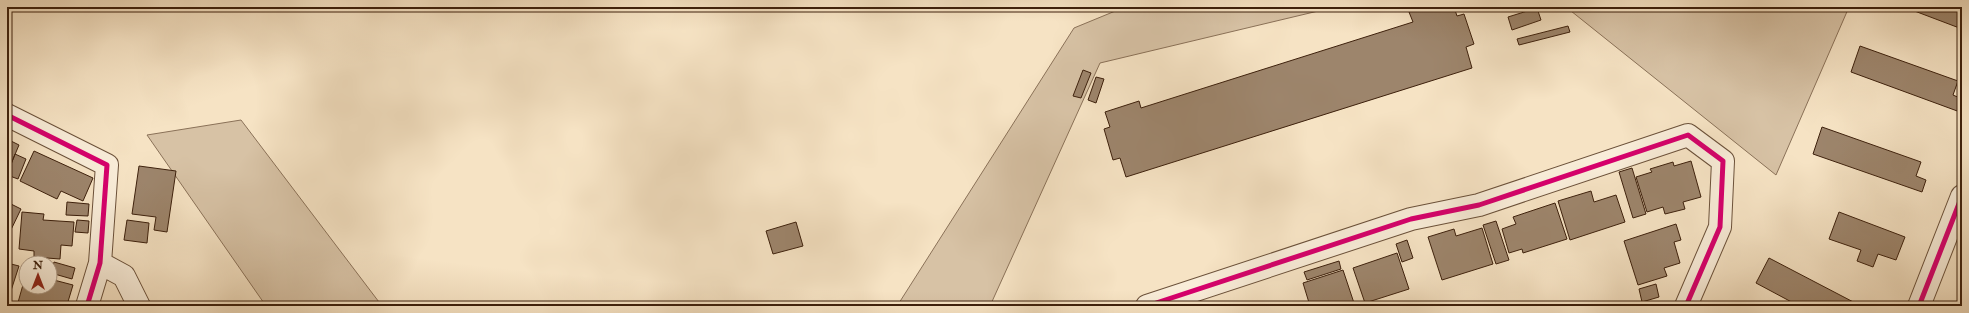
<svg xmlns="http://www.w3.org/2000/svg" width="1969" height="313" font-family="'IM FELL Double Pica',serif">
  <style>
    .green { fill: #d7c2a5; stroke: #8a7158 }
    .building { fill: #9d856c; stroke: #3d200c }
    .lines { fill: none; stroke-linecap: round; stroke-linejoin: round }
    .minor-casing { stroke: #6b513a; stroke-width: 24 }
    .minor { stroke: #f9edd9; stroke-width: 22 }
    .cycleway-casing { stroke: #f9edd9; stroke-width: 8 }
    .cycleway { stroke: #d6006c; stroke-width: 5 }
  </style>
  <rect width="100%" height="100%" fill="#f6e3c4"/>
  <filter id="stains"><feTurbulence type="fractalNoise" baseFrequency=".005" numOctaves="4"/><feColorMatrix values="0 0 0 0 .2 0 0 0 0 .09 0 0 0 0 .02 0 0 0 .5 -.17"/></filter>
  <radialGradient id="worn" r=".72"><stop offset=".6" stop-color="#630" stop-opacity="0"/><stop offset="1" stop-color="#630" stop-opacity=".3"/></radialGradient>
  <path class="green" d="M1125,7H1335L1100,63L990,306H844L899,303L1074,28Z
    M1566,7H1849L1776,175Z
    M241,120L382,306H266L147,135Z"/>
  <path class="building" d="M1425,7H1454L1457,16L1464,14L1474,44L1466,47L1472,68L1126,177L1120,158L1113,160L1104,129L1110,127L1105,112L1139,101L1141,108L1413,22L1409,12Z
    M1904,7H1962V29Z
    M1537,8L1541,20L1512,30L1508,17Z
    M1568,26L1570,32L1519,45L1517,39Z
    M1860,46L1958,81L1953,95L1962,99L1960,112L1851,72Z
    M1083,70L1091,73L1081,98L1073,96Z
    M1096,77L1104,79L1096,103L1088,100Z
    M1822,127L1921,162L1916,176L1926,180L1922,192L1813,154Z
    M7,139L19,145L11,164L7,163Z
    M34,151L93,178L83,201L61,191L57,199L20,181Z
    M15,154L26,159L18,179L7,175Z
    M1691,161L1701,197L1683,202L1685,209L1665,214L1663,207L1647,212L1636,177L1652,172L1650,169L1673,162L1674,166Z
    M139,166L176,171L167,232L154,230L156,217L132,214Z
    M1632,168L1646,214L1633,218L1619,172Z
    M1591,191L1594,202L1616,195L1625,222L1570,240L1558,201Z
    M7,202L21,209L7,238Z
    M67,202L89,204L88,216L66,215Z
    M1555,203L1567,239L1523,253L1522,249L1509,253L1502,229L1516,224L1513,217Z
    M22,212L44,214L43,220L74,222L72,246L61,245L60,259L34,257V251L19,249Z
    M1839,212L1905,237L1896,260L1878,254L1873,267L1857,261L1861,250L1829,239Z
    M77,220L89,221L88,233L75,232Z
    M127,220L149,223L147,243L124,240Z
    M1496,221L1509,260L1496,264L1483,225Z
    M796,222L803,246L773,254L766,231Z
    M1676,224L1681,240L1674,242L1680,263L1664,268L1667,276L1638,285L1624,241Z
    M1482,228L1493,264L1442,280L1428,237L1454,229L1456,236Z
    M1407,240L1413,258L1402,262L1396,244Z
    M1397,253L1409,289L1365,303L1353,268Z
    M1769,258L1861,306H1799L1756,283Z
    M1339,261L1341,269L1307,280L1304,272Z
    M54,262L75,268L72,279L51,273Z
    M7,263L19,266L7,303Z
    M1343,270L1355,306H1310L1303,283Z
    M26,274V287H50V279L73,285L67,305L69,306H17Z
    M1656,284L1659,297L1642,302L1639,289Z"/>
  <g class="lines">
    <g class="minor-casing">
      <path id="minor" d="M7,115L107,165L100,263L87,306
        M100,263L124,276L139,306
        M1147,306L1411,219L1479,205L1688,135L1723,161L1720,227L1686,306
        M1919,306L1962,196"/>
    </g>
    <use href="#minor" class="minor"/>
    <g class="cycleway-casing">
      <path id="cycleway" d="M7,115L107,165L100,263L87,306
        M1147,306L1411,219L1479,205L1688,135L1723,161L1720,227L1686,306
        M1919,306L1962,196"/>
    </g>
    <use href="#cycleway" class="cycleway"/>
  </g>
  <rect width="1969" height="313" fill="none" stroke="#f6e3c4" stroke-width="24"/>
  <rect x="8" y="8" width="1953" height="297" fill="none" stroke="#3d200c" stroke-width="2"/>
  <rect x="12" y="12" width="1945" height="289" fill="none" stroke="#3d200c"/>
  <g transform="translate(38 275)"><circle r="19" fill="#f9edd9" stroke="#ae9b87"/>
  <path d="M0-3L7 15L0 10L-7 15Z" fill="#8f2418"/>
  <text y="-6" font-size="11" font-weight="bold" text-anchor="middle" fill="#3d200c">N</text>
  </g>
  <rect width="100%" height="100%" filter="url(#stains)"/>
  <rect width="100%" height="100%" fill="url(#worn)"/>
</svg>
